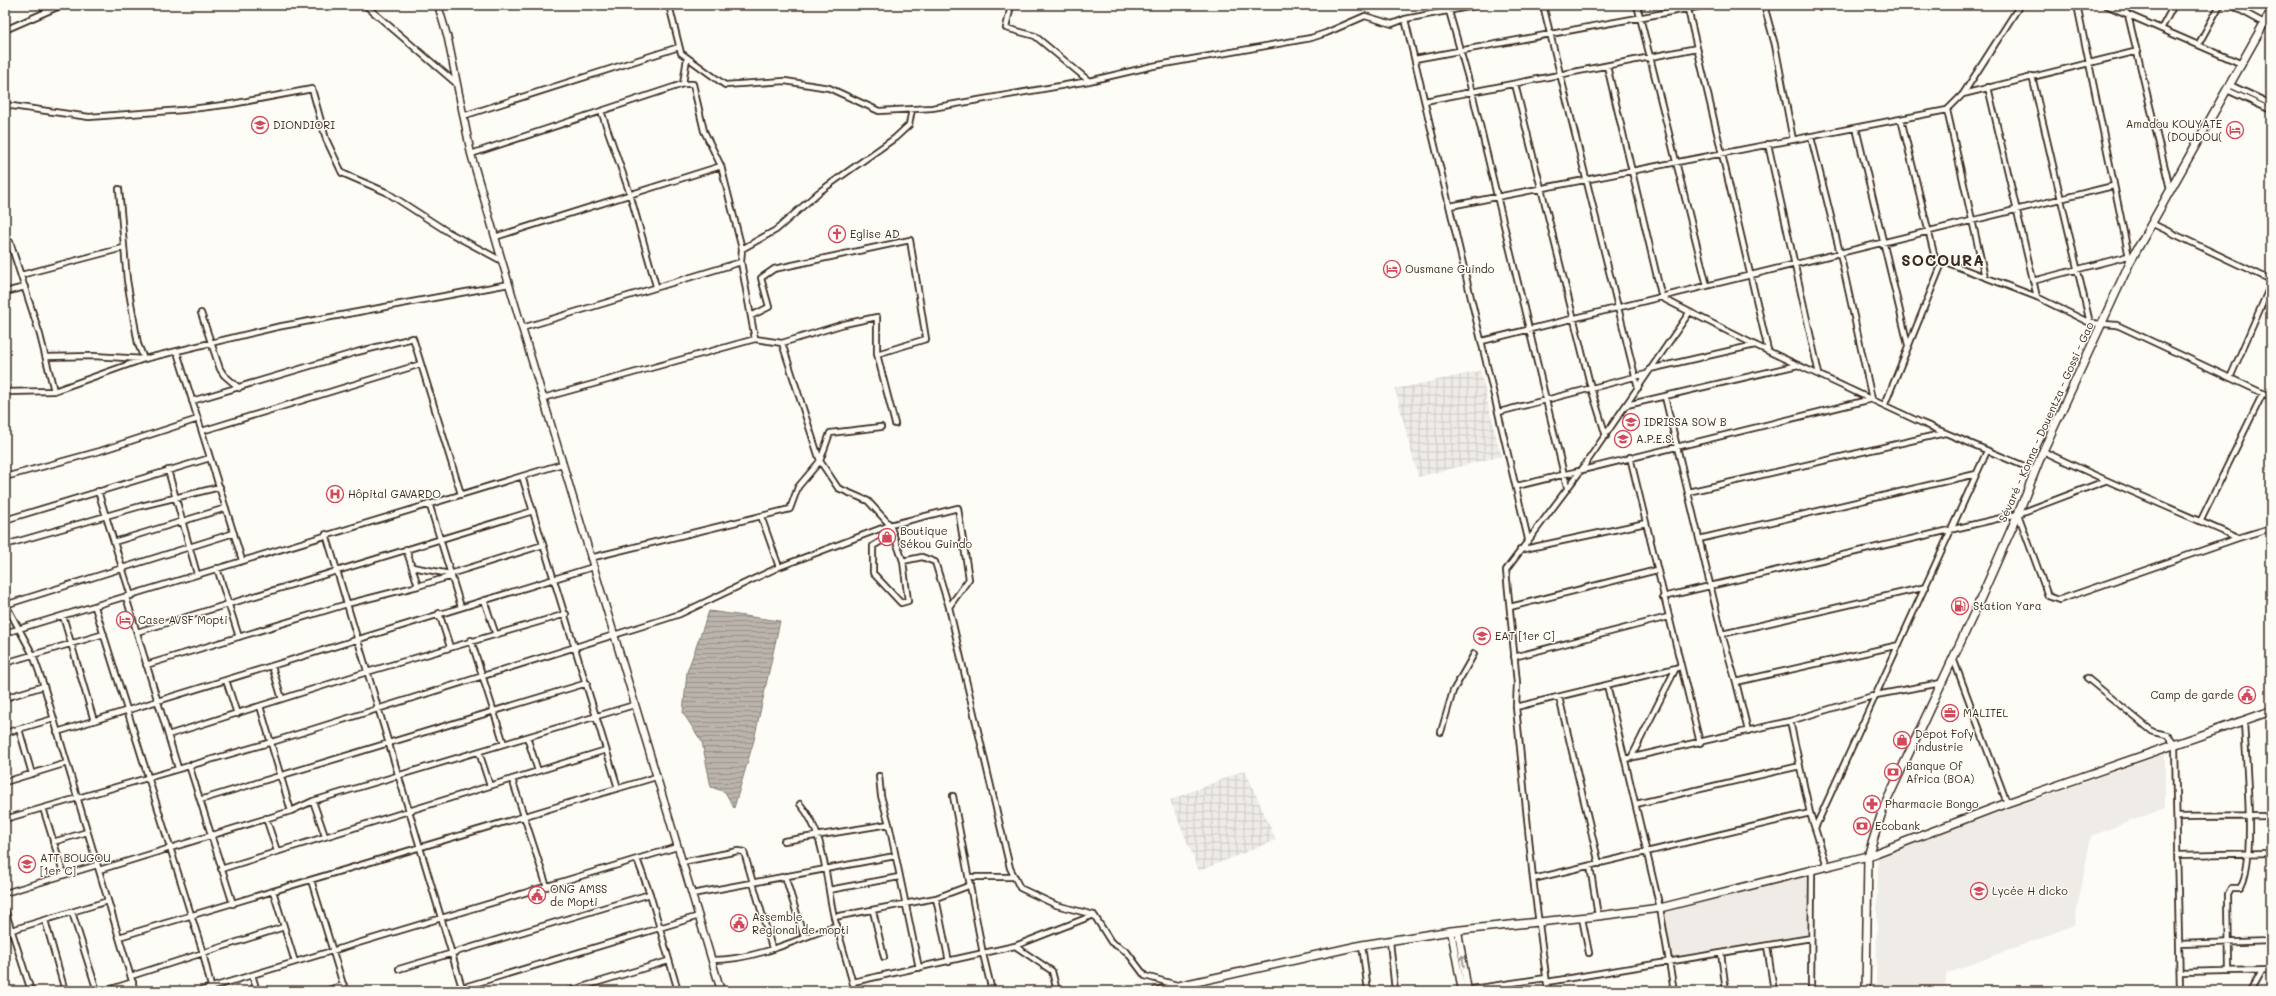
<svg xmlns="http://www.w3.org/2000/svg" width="2276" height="996" font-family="Mali,sans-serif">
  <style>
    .built { fill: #efece7 }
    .industrial { fill: url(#industrial-grid) }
    .water { fill: url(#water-rules); stroke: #887d74 }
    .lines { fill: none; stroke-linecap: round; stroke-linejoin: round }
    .street-casing { stroke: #3b2a1e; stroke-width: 8 }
    .secondary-casing { stroke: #3b2a1e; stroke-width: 9 }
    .primary-casing { stroke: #3b2a1e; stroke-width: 10 }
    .street { stroke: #fdfcf7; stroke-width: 4.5 }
    .secondary { stroke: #fdfcf7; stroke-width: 6 }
    .primary { stroke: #fdfcf7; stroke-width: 7 }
    .oneway { stroke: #9c938a }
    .labels { text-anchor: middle; stroke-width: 3; stroke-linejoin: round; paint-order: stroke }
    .poi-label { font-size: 11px; fill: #3b2a1e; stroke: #fdfcf7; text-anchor: start }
    .street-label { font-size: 11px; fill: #3b2a1e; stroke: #fdfcf7 }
    .district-label { font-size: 15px; font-weight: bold; letter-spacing: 1px; fill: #3b2a1e; stroke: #fdfcf7 }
  </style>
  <defs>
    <pattern id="industrial-grid" width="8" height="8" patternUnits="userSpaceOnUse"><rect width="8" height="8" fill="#efece7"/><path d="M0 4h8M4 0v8" fill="none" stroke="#cecbc6"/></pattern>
    <pattern id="water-rules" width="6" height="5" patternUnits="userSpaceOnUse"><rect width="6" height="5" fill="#bbb4ad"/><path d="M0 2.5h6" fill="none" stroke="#99938c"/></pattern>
  </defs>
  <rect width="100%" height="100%" fill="#fdfcf7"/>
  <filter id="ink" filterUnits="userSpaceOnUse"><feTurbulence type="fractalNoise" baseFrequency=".025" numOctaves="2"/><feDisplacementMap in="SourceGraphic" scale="8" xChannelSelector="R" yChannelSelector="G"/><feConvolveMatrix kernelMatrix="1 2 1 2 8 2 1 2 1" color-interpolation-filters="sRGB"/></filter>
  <g filter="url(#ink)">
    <path class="built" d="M2265,38H2271V101L2264,98Z
      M2165,754V808L2091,836L2074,925L1946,974V991H1876L1878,857L1886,852Z
      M1809,874L1811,937L1672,961L1664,912Z"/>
    <path class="industrial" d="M1480,371L1501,456L1418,477L1395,389Z
      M1245,770L1276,840L1199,871L1170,800Z"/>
    <path class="water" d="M709,611L780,621L754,740L734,808L725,792L711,787L702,742L683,713L687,672Z"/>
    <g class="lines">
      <g class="street-casing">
        <path id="street" d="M365,5L457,84
          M669,5L681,53L725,85L785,81L829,88L879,111L932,108L1089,81L1153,66L1311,38L1326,33L1365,16L1392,24L1405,19L1479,5
          M1007,5L1010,10L1006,28L1035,36L1089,81
          M1543,5L1638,388
          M1637,5L1707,286
          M1687,5L1768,350
          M1764,5L1775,45L1793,140
          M2077,5L2130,262
          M2106,5L2242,64
          M2231,5L2264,23
          M1449,11L1472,92L1567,487
          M2125,13L2129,5
          M2128,15L2170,189
          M1405,19L1528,539
          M2161,29L2174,5
          M5,30L62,5
          M2198,45L2220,5
          M1415,59L1708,5
          M1607,66L1662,298L1755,345L1922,423L2036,471
          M2032,76L2090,323
          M683,84H693L704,131L721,166
          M1515,84L1591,388L1606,436
          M2230,85L2271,104
          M1988,87L2037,297
          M2227,90L2271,110
          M1963,94L2138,51
          M1425,101L1697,48
          M5,105L89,117L183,110L232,104L312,89L326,139L342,173L386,192L448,232L502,261
          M1947,110L1985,277
          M601,111L630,194L656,286
          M463,116L679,47
          M1901,119L1935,258L2037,297L2090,323L2117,325L2271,397
          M1856,128L1908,345
          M1768,144L1819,374
          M471,154L683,84L687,58
          M1450,206L1947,110L1963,94L2020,5
          M2153,224L2271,280
          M495,237L721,166L742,249L741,262
          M10,242L40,335L54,391
          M742,249L776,230L819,192L895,138L909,125L912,109
          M21,275L123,248
          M2033,281L2128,256
          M5,292L25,287
          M201,313L220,369L224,375L239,388
          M751,316L769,307L761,278L774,269L910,240L926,339L877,354L895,424
          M522,328L741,262L755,339L543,398
          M755,339L782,343L820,461L838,488L868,501L890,525L903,561L922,557L935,562L949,607
          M1482,341L2113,186
          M782,343L844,324L877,317V354
          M177,352L242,560
          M46,357L93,356L144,359L277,327L509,284
          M1650,369L1755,345
          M2230,378L2271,284
          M5,392L54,391L144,359L138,344L127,280L119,189
          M1665,397L1722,634L1736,682L1748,731
          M192,401L357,352L413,338L461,494
          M1885,404L1943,261
          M1627,405L1798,365
          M1499,412L1646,374
          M202,431L421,364
          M2043,451C2107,482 2173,509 2238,538L2271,528
          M1630,457L1700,743
          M168,470L197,574
          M522,476L618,788
          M5,477L100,451L198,419
          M1517,486L1872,399L1840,253L1811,137
          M98,491L131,596
          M1688,492L1945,433
          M429,503L461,607
          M2018,514L2048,596L2059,600L2238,538
          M761,516L779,567
          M5,520L210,458
          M2201,520L2263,393
          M326,534L463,991
          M893,534L873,546V573L901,603L908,601L903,561
          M1699,539L1976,474
          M114,542L226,508
          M5,545L141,506L220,487
          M406,549L412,567
          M1520,550L1646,523
          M590,558L790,509L798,487L820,461L830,433L881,427
          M217,568L239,637
          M418,586L452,576
          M126,597L178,768
          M1663,597L2018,514L2105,481
          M484,600L496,635
          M5,603L33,655L44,686L135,991
          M5,605L234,533
          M95,607L203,953L212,991
          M1510,607L1657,570
          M439,613L450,647
          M63,616L94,721
          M137,632L533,511
          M5,633L562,464
          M1722,634L1926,587
          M471,640L504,744
          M1514,657L1668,617
          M1953,658L2007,803
          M5,663L104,634
          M146,665L347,604L418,586L412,567L450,574L543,545
          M272,666L282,699
          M2087,678L2153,732L2167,735L2175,745L2180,991
          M226,680L237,714
          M1736,682L1899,645
          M1607,685L1660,908L1674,991
          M1559,697L1599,864
          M5,698L44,686
          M260,706L291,811
          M1516,707L1680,667
          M1790,721L1810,813L1827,866
          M19,729L32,774
          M57,732L593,567
          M1441,732L1453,691L1474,654
          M5,733L53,719
          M168,735L367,672L566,614
          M527,737L538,771
          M479,752L490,786
          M1631,758L1676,668
          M1625,759L1790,721L1876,695L1941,683
          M189,765L233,904
          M879,776L881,796L889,824L919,968
          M512,779L547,887
          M5,782L67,763
          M953,796L983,954L992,991
          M200,800L587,683
          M313,801L325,836
          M800,804C826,834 825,879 834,917C841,942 848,966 855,991
          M1636,804L1800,766
          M43,808L64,875
          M2177,817L2271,816
          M266,818L277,851
          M5,819L272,742L665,619L680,614L779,567L890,525L958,508L969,579L949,607L1010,868L1020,888L1056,905L1094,915L1111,942L1127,952L1145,976L1177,985
          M1815,828L1987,451
          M784,841L889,824
          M53,842L87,832
          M2178,855L2271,853
          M637,859L650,894L678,991
          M682,862L738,851L744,852L772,948
          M1590,866L1598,916
          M221,869L606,750
          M99,870L291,811L313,801L634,705
          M785,876L804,937
          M970,877H1015
          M1533,879L1810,813
          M311,880L345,991
          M829,890L899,877
          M273,891L295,962
          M5,893L97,865
          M692,894L895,856
          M936,898L949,962
          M5,910L31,991
          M873,911L884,957
          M72,912L97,991
          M834,917L936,898L971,885
          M1582,918L1589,953
          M45,920L65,991
          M5,932L108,901
          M119,937L656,777
          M1390,941L1395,991
          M2179,944L2271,941
          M1362,945L1368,991
          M1015,946L1094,915
          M1767,946L1774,991
          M1721,953L1726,991
          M712,960C755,960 797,940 837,925
          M399,969L650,894
          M2229,971L2228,894L2231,888H2240C2257,865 2245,754 2244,720
          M2180,972L2271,970
          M252,975L257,991
          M131,976L284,927
          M853,982L1015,946L1052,971L1057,991
          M1547,982L1811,938
          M1465,990L1546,978
          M105,991L133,982
          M199,991L677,847
          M325,991L344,985
          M451,991L699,916
          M569,991L668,961
          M1548,991L1533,879L1516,707L1517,683L1506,570L1582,469L1689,313
          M1811,991L1812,870
          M2250,991L2261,971"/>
      </g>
      <g class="secondary-casing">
        <path id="secondary" d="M438,5L448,39L471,154L502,261L721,991
          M1451,931L1462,991
          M1458,931L1468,991"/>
      </g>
      <g class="primary-casing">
        <path id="primary" d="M1156,991L1362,945L1451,931L1598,916L1660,908L1868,856L2007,803L2271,711
          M1866,991L1868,856L1883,809L1976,609L2018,514L2043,451L2130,262L2271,11"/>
      </g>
      <use href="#street" class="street"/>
      <use href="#secondary" class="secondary"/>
      <use href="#primary" class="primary"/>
    </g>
    <defs><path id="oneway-shaft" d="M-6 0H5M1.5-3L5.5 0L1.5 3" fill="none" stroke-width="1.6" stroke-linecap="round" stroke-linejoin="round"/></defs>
    <use class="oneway" href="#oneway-shaft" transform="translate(1463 961) rotate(-99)"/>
  </g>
  <defs>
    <g id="school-ring" transform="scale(0.9)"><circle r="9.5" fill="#fdfcf7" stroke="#d1495b" stroke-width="1.5"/><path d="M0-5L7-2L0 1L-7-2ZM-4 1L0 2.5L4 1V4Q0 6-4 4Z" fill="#d1495b"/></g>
    <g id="hotel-ring" transform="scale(0.9)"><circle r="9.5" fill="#fdfcf7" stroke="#d1495b" stroke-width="1.5"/><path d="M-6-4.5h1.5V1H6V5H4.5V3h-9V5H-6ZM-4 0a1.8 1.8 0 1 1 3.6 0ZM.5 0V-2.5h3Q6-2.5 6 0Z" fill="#d1495b"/></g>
    <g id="church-ring" transform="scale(0.9)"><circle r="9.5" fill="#fdfcf7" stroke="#d1495b" stroke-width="1.5"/><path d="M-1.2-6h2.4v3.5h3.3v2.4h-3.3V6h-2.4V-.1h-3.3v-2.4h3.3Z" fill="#d1495b"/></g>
    <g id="hospital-ring" transform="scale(0.9)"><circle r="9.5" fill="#fdfcf7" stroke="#d1495b" stroke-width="1.5"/><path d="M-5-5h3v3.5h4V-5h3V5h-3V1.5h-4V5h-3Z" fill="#d1495b"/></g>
    <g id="shop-ring" transform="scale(0.9)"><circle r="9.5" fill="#fdfcf7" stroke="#d1495b" stroke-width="1.5"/><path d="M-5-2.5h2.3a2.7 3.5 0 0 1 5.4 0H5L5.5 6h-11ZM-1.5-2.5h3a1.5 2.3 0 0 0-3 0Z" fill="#d1495b"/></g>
    <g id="fuel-ring" transform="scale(0.9)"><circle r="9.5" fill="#fdfcf7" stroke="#d1495b" stroke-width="1.5"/><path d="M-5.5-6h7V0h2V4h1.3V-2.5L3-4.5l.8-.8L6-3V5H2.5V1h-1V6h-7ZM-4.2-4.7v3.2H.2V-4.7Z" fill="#d1495b"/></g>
    <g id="civic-ring" transform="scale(0.9)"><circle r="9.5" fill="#fdfcf7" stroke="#d1495b" stroke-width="1.5"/><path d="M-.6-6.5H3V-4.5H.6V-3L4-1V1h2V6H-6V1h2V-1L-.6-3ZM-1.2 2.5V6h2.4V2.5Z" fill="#d1495b"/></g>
    <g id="office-ring" transform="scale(0.9)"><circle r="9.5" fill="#fdfcf7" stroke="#d1495b" stroke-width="1.5"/><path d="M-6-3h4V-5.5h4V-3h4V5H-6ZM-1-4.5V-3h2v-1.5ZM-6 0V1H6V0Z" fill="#d1495b"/></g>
    <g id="bank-ring" transform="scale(0.9)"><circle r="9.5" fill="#fdfcf7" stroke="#d1495b" stroke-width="1.5"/><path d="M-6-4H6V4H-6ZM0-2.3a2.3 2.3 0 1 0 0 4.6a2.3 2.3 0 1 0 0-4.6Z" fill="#d1495b"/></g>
    <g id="pharmacy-ring" transform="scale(0.9)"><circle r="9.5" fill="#fdfcf7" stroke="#d1495b" stroke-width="1.5"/><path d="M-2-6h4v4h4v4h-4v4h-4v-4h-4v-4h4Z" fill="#d1495b"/></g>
  </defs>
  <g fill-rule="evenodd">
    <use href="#school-ring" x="260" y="125"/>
    <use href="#hotel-ring" x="2235" y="130"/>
    <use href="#church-ring" x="837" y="234"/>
    <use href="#hotel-ring" x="1392" y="269"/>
    <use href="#school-ring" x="1631" y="422"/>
    <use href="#school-ring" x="1623" y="439"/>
    <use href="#hospital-ring" x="335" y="494"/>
    <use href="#shop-ring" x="887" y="537"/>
    <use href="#fuel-ring" x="1960" y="606"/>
    <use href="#hotel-ring" x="125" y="620"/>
    <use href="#school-ring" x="1482" y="636"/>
    <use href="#civic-ring" x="2247" y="695"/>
    <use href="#office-ring" x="1950" y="713"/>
    <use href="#shop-ring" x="1902" y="740"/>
    <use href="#bank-ring" x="1893" y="772"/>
    <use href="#pharmacy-ring" x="1872" y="804"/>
    <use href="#bank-ring" x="1862" y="826"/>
    <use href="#school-ring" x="27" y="864"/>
    <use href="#school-ring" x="1979" y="891"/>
    <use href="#civic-ring" x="537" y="895"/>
    <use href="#civic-ring" x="739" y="923"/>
  </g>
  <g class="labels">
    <g class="poi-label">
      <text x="2222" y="128" text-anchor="end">Amadou KOUYATE<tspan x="2222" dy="13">(DOUDOU(</tspan></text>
      <text x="273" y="129">DIONDIORI</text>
      <text x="850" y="238">Eglise AD</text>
      <text x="1405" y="273">Ousmane Guindo</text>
      <text x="1644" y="426">IDRISSA SOW B</text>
      <text x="1636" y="443">A.P.E.S.</text>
      <text x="348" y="498">Hôpital GAVARDO</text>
      <text x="900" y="535">Boutique<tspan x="900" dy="13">Sékou Guindo</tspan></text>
      <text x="1973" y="610">Station Yara</text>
      <text x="138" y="624">Case AVSF Mopti</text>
      <text x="1495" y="640">EAT [1er C]</text>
      <text x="2234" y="699" text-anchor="end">Camp de garde</text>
      <text x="1963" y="717">MALITEL</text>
      <text x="1915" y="738">Depot Fofy<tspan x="1915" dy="13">industrie</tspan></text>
      <text x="1906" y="770">Banque Of<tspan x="1906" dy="13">Africa (BOA)</tspan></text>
      <text x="1885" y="808">Pharmacie Bongo</text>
      <text x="1875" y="830">Ecobank</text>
      <text x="40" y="862">ATT BOUGOU<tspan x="40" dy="13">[1er C]</tspan></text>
      <text x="550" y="893">ONG AMSS<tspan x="550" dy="13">de Mopti</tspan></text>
      <text x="1992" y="895">Lycée H dicko</text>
      <text x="752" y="921">Assemble<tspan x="752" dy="13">Regional de mopti</tspan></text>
    </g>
    <g class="street-label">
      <text transform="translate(2046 422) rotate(-66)" y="4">Sévaré - Konna - Douentza - Gossi - Gao</text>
    </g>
    <g class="district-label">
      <text x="1943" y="266">SOCOURA</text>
    </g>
  </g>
  <rect width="2276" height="996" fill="none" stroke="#fdfcf7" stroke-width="20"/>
  <rect x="10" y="10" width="2256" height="976" fill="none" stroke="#3b2a1e" stroke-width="1.5" filter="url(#ink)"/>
</svg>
